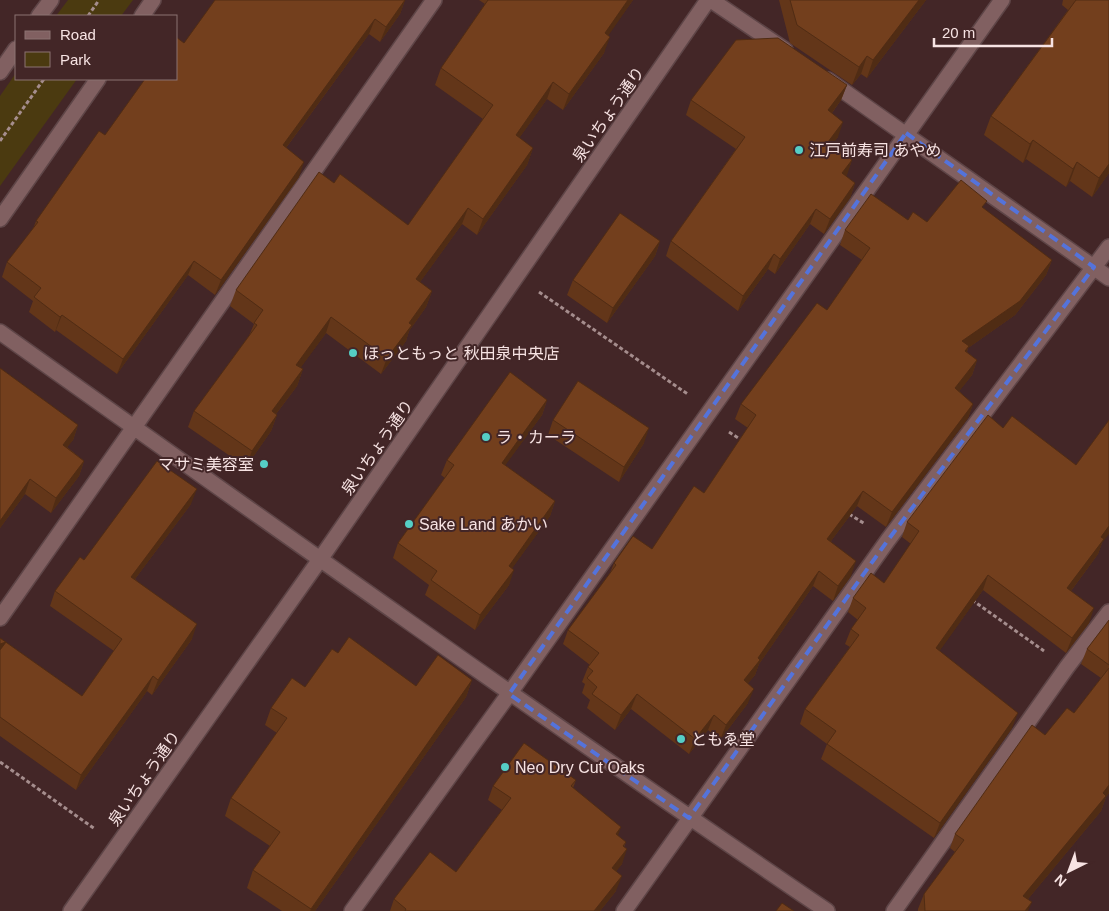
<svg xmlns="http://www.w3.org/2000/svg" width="1109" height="911" font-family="Helvetica,'Noto Sans JP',sans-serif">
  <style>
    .green { fill: #4b3a10 }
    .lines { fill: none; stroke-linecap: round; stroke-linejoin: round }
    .minor-casing { stroke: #5e4547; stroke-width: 18 }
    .path { stroke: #a58d8d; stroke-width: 3; stroke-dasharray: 4 2.5; stroke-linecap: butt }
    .minor { stroke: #816061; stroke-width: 15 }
    .wall { fill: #633619 }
    .shaded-wall { fill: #502c14 }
    .building { fill: #733f1d; stroke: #502c14 }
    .marked { fill: none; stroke: #5473db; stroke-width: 4; stroke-dasharray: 10 6; stroke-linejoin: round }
    .poi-dot { fill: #55cec5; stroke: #432627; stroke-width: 2 }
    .labels { text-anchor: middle; stroke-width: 4; stroke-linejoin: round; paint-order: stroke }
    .street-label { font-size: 16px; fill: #f7e3e3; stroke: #432627 }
    .poi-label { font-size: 16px; fill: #f7e3e3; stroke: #432627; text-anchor: start }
  </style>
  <rect width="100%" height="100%" fill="#432627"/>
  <path class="green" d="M68,0H133L121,16H56Z
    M16,73V79H77L0,186V96Z"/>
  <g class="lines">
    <g class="minor-casing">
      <path id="minor" d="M711,0L785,50
        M39,16L51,0
        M142,16L153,0
        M0,72L16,49
        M828,80L1109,278
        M0,219L98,79
        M0,332C274,527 548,722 827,911
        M0,618L434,0
        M71,911L321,558L708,0
        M352,911L509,694L1002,0
        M624,911L888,540L1109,247
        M894,911L1067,667L1109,612"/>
    </g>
    <path class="path" d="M88,16L99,0
      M0,141L44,79
      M539,292L689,395
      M729,432L743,441
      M849,514L865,524
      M972,600L1044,651
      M0,762L95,829"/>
    <use href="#minor" class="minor"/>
  </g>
  <path class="wall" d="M405,0L400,14L380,42L369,34L286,148L299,177L215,295L188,275L117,374L56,330L55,332L29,312L33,301L2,277L7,262L33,229L36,221L105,135L184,43Z
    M479,0H633L608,35L604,53L563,110L547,99L519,138L533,148L527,165L477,235L462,224L420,282L432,291L426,307L409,331L406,341L381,374L326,333L300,368L303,369L297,386L276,414L277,415L271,431L246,467L188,427L194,411L249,336L254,324L230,306L236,290L334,183L408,225L483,119L435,85L441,68L485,4Z
    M779,0H926L867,78L861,74L852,85L790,43Z
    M1063,0H1109V173L1092,197L1070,181L1066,187L1026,159L1023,163L984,135L991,116L1068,10L1062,5Z
    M847,85L841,100L832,113L838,137L832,144L852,160L846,176L855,183L850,198L824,234L810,224L775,274L768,269L738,311L666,256L671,241L736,149L686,115L691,100Z
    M984,209L1052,260L1046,275L1015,315L968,348L967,352L977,360L972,375L959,391L973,404L968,418L886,527L857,506L831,541L851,576L833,601L813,586L759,664L755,675L748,683V703L720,740L708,730L689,754L631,709L615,730L587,708L590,700L582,693L585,684L582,682L588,667L590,665L563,644L568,630L610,573L614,563L652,549L704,493L748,428L735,419L741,404L827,310L862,260L840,245L845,230L908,220L927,222Z
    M660,241L655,256L607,323L567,295L573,280Z
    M0,368L78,425L73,440L67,447L84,461L79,476L51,513L25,494L0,528Z
    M547,400L542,415L505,465L555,501L550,516L512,568L509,585L475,630L425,595L429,585L393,558L398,543L445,478L441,475L447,460Z
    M553,420L644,443L619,482L548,435Z
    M191,504L135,579L192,639L152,695L147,691L76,790L0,736V638L82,696L114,651L50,606L55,591L84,560Z
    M907,522L1102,543L1098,554L1071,591L1089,623L1066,653L983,590L939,651L1012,728L934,838L821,759L827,744L800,724L805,709L850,647L845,644L851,629L858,620L848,612L853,598L884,583L911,544L902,537Z
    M1109,620V793L1106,797L1101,811L1028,899V911H918V909L924,894L955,852L950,848L955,834L1045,735L1074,713L1101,678L1081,664L1087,649Z
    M338,653L416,686L472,680L466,697L315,911H282L247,888L253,870L270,846L225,816L231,798L277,733L265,725L271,708L305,687Z
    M576,780L573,788L618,836L626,842L624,847L622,864L616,871V891L600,911H390L394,899L456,872L502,810L488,800L493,786Z"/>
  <path class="shaded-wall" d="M405,0L400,14L380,42L386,27Z
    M628,0H633L599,49L605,33Z
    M919,0H926L867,78L873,60Z
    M375,19L369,34L277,160L283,145Z
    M610,37L604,53L563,110L569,94Z
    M867,56L861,74L852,85L859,67Z
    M553,82L547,99L510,151L516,135Z
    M847,85L841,100L823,125L828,110Z
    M843,122L838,137L823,157L828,142Z
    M1033,140L1026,159L1023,163L1030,144Z
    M533,148L527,165L477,235L483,219Z
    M852,160L847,175L836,188L842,173Z
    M304,162L299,177L215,295L221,280Z
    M1077,162L1070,181L1066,187L1073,169Z
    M1109,164V173L1092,197L1099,178Z
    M855,183L850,198L824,234L830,219Z
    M468,208L462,224L410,296L416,279Z
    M816,209L810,224L775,274L780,259Z
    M660,241L655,256L607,323L613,308Z
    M774,254L768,269L738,311L743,296Z
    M1052,260L1046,275L1015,315L968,348L963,361L962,341Z
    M194,261L188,275L117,374L123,359Z
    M432,291L426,307L409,331L406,341L381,374L387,358L409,323Z
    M62,315L56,330L55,332L60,317Z
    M331,317L326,333L291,381L296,365Z
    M977,360L972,375L950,403L955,388Z
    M303,369L297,386L266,427L272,411Z
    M547,400L542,415L496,478L502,463Z
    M973,404L968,418L886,527L892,512Z
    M277,415L271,431L246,467L252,451Z
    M78,425L73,440L58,459L63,445Z
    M649,428L644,443L619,482L624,467Z
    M84,461L79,476L51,513L56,498Z
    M30,479L25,494L0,528V521Z
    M197,489L191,504L126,591L131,577Z
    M863,491L857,506L822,553L827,539Z
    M555,501L550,516L503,581L509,566Z
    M1109,526V534L1102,543L1098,554L1062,603L1067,588L1101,537Z
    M856,561L851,576L833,601L838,586Z
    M514,570L509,585L475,630L480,615Z
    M819,571L813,586L759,664L755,675L738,695L744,680L758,658Z
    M988,575L983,590L931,663L936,648Z
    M1094,608L1089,623L1066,653L1072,638Z
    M197,624L192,639L152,695L158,680Z
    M6,642L0,657V644Z
    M153,676L147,691L76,790L81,775Z
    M472,680L466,697L315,911H310Z
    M754,689L748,703L720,740L726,725Z
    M637,694L631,709L615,730L621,715Z
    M1018,713L1012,728L934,838L940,823Z
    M714,715L708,730L689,754L695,739Z
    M1109,785V793L1106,797L1101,811L1018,911L1023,896Z
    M621,827L616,841V834Z
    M627,849L622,864L607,883L612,868Z
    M622,876L616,891L600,911H594Z
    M1032,902L1028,911H1025Z"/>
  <path class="building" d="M215,0H405L386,27L375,19L283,145L304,162L221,280L194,261L123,359L62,315L60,317L34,297L41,288L7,262L38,222L36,221L99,131L105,135L145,79H176V37L184,43Z
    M488,0H628L605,33L610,37L569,94L553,82L516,135L533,148L483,219L468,208L416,279L432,291L409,323L412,325L387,358L331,317L296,365L303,369L272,411L277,415L252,451L194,411L257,325L254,323L263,310L236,290L319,172L334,183L340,174L408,225L493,105L441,68Z
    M790,0H919L873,60L867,56L859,67L797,25Z
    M1076,0H1109V164L1099,178L1077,162L1073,169L1033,140L1030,144L991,116Z
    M778,38L847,85L828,110L843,122L828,142L852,160L842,173L855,183L830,219L816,209L780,259L774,254L743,296L671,241L745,137L691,100L736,40Z
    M961,180L987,201L982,207L1052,260L1020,301L962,341L969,346L965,351L977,360L955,388L973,404L892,512L863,491L827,539L856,561L838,586L819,571L758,658L760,660L744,680L754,689L726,725L714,715L695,739L637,694L621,715L592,694L597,687L587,678L593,671L588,667L599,653L568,630L616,565L614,563L633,536L652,549L694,486L704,493L756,415L741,404L817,303L827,310L870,248L845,230L871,194L908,220L913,212L927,222Z
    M620,213L660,241L613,308L573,280Z
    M0,368L78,425L63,445L84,461L56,498L30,479L0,521Z
    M510,372L547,400L502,463L555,501L509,566L514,570L480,615L431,580L437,571L398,543L454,465L447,460Z
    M578,381L649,428L624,467L553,420Z
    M988,415L1003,428L1012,416L1076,465L1109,420V526L1101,537L1104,539L1067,588L1094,608L1072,638L988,575L936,648L1018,713L940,823L827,744L836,731L805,709L859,635L851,629L866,608L853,598L871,573L884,583L919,531L907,522Z
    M157,461L197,489L131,577L197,624L158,680L153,676L81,775L0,717V650L6,642L0,644V638L82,696L122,639L55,591L80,557L84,560Z
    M1109,620V665L1087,649Z
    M349,637L416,686L438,655L472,680L311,909L253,870L280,832L231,798L287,718L271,708L292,678L305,687L332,649L338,653Z
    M1109,668V785L1103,793L1106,796L1023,896L1032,902L1025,911H925L924,894L964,840L955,834L1032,725L1045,735L1067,708L1074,713Z
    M524,743L576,780L571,786L621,827L616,834L626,842L623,846L627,849L612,868L622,876L594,911H405L406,909L394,899L430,852L456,872L511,798L493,786Z
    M782,903L794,911H776Z"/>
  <path class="marked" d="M906,133L1094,267L888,540L689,818L509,694Z"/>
  <g class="poi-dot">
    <circle cx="799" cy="150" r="5"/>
    <circle cx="353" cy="353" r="5"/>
    <circle cx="486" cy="437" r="5"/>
    <circle cx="264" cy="464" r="5"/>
    <circle cx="409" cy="524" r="5"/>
    <circle cx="681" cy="739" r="5"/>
    <circle cx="505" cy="767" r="5"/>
  </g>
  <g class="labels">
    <g class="street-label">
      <text transform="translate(608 114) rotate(-55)" y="6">泉いちょう通り</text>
      <text transform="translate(377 447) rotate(-55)" y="6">泉いちょう通り</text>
      <text transform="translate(144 778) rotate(-55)" y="6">泉いちょう通り</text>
    </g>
    <g class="poi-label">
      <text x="809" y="156">江戸前寿司 あやめ</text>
      <text x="363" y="359">ほっともっと 秋田泉中央店</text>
      <text x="496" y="443">ラ・カーラ</text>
      <text x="254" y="470" text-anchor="end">マサミ美容室</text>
      <text x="419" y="530">Sake Land あかい</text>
      <text x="691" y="745">ともゑ堂</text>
      <text x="515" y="773">Neo Dry Cut Oaks</text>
    </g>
  </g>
  <rect x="15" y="15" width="162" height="65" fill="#432627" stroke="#8b7272"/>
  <rect x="25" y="31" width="25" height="8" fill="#816061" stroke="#8b7272"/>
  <text x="60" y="40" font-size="15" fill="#f7e3e3">Road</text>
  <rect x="25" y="52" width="25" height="15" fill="#4b3a10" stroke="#8b7272"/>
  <text x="60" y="65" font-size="15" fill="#f7e3e3">Park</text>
  <g transform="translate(1069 871) rotate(222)" stroke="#432627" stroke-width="4" paint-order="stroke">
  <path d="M0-4L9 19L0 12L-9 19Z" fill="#f7e3e3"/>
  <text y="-8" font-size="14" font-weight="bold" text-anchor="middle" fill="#f7e3e3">N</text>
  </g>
  <path d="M934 38v8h118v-8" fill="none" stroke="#f7e3e3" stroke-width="2.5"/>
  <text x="942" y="38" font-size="15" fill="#f7e3e3" stroke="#432627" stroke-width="4" paint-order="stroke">20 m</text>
</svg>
